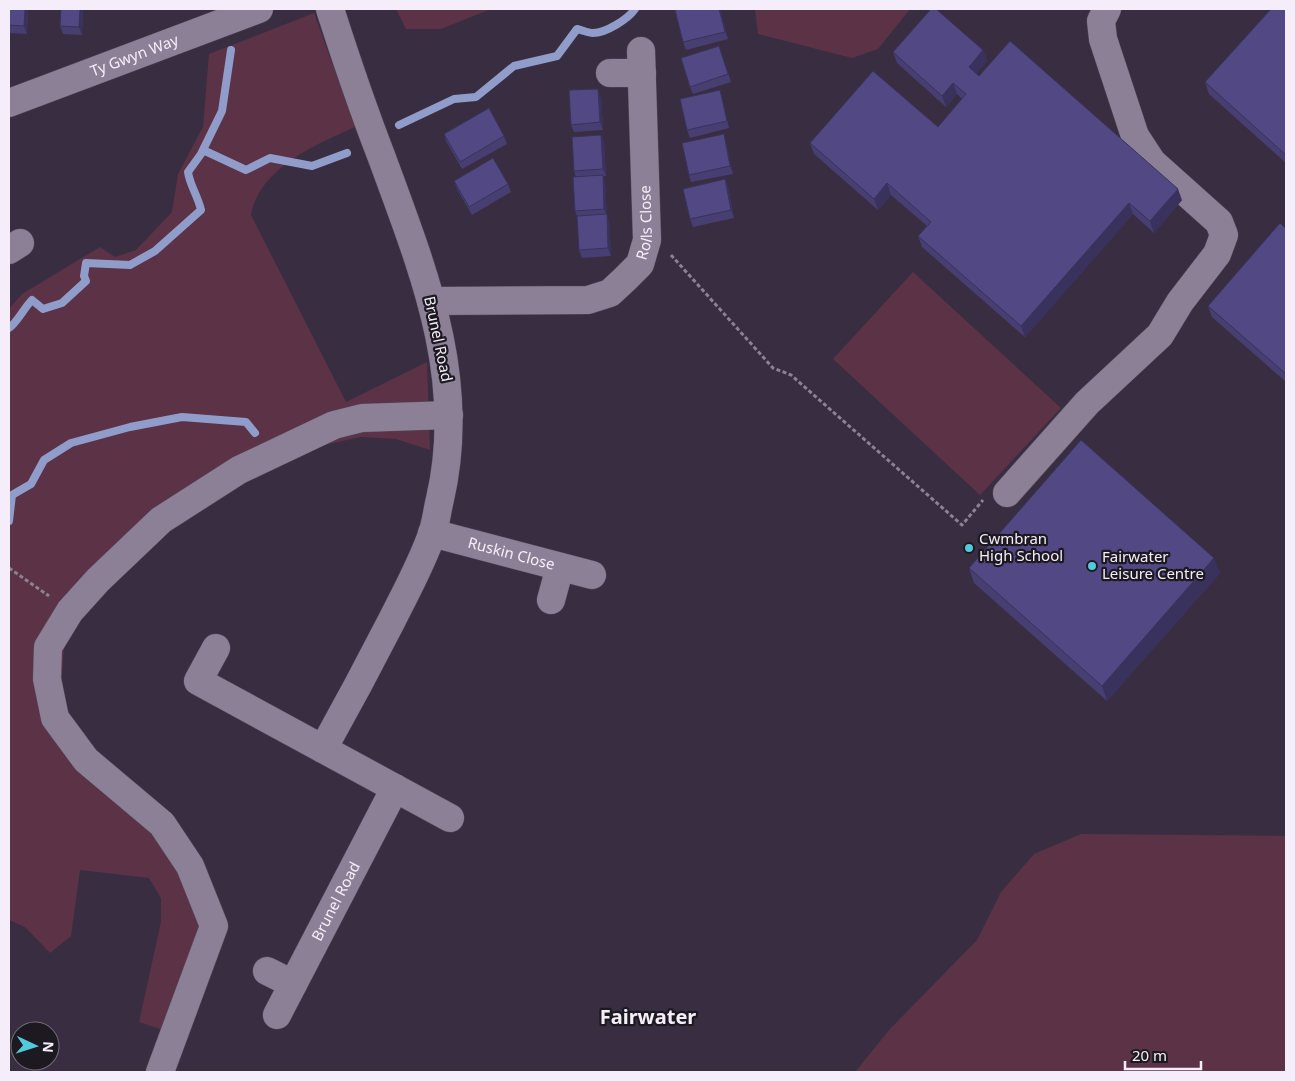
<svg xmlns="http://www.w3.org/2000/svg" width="1295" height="1081" font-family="'Noto Sans',sans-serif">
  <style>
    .green { fill: #5b3246 }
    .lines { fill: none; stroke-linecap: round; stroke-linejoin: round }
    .stream { stroke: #909dca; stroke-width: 8 }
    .minor-casing { stroke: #534a5a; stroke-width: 29 }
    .path { stroke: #8b8292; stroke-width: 3; stroke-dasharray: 4 2.5; stroke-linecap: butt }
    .minor { stroke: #8c8096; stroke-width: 28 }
    .wall { fill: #473e72 }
    .shaded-wall { fill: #39325c }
    .building { fill: #524884; stroke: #39325c }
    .poi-dot { fill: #53cadc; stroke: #1d1921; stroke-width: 2 }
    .labels { text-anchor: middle; stroke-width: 4.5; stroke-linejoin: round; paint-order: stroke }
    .street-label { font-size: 15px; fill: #f5eefa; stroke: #1d1921 }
    .poi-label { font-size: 15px; fill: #f5eefa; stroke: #1d1921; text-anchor: start }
    .district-label { font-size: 20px; font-weight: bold; fill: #f5eefa; stroke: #1d1921 }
  </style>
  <rect width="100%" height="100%" fill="#392e41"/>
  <path class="green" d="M396,9H491L441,29H406Z
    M755,9H910L878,49L852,58L758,34Z
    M314,13L355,127C317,144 259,168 251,215L346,402L427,362L430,450L396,439L361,437L324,445L234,485L162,532L83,609L64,646L61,690L76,732L127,782L219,923L169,1032L139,1022L161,922V898L149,878L80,870L71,936L50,953L25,927L9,920V309L22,294L100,247L115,257L136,250L172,212L178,174L203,127L209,54Z
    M913,272L1061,408L980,495L833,359Z
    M1081,834L1286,836V1072H855L890,1029L977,940L1001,892L1034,854Z"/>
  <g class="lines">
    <path class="stream" d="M399,125L454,99L476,97L514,66L557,56L577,29C582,30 588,33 593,33C606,33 628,19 635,9
      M203,150L246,170L270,158L312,166L347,153
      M9,328C16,324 24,308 32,300L43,309L62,303L86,281L84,276L86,263L130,265L155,251L201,210C198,196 190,186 188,172L201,154L222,111L231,50
      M9,521L12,495L31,484L44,460L71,443L130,427L182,417L246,422L255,433"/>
    <g class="minor-casing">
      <g id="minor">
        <path d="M610,73H642"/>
        <path id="s1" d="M9,103L259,9"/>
        <path d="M9,250L20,243"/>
        <path id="s2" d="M431,301L588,300L610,293L625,279L640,264L647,240L641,51"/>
        <path d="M1007,493L1087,403L1160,335L1180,302L1217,254L1224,235L1219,222L1152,162L1135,136L1103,39L1101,21L1107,9"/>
        <path id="s3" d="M432,533L592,575"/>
        <path d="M551,600L560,567"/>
        <path d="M216,648L198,681L450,818"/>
        <path d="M323,749C347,706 370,663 392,620C406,592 422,563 432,534C436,523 437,511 440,499C468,378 423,270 382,158C363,109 346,59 330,9"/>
        <path d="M267,971L293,984"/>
        <path id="s4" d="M277,1015L395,788"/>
        <path d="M160,1072L214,926L190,866L162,824L86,760L55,718L47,679L48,647L70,611L98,580L161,520L239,470L334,425L362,418L449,415"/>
      </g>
    </g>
    <path class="path" d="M671,255L773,368L791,375L962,525L983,500
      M9,568L49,596"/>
    <use href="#minor" class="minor"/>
  </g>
  <path class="wall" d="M9,9H27L28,12L27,34L9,33Z
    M61,9H83L82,35L63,34L60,26Z
    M720,9L728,39L686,50L683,42Z
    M1286,9V163L1209,94L1205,82Z
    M719,46L731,82L693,94L690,87Z
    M983,50L987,61L976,74L979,76L1182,200L1154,233L1133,214L1025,337L922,247L918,236L927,226L891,195L878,210L814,154L810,143L938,127L962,99L957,94L946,107L897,63L893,52Z
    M720,90L722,98L729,128L690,138L687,130Z
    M601,96L603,130L574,132L571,125Z
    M444,134L504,136L507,144L462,169L446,141Z
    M601,135L604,142L606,176H603L605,183L607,215L609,222L611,256L582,258L579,250L577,216L575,211L576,177L574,171Z
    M726,142L733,174L691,182L689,175Z
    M725,179L728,187L734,218L693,227L690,219Z
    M454,181L508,184L511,192L472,215L457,189Z
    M1286,229V382L1212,317L1208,306Z
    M969,568L1220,573L1107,701L974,583Z"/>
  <path class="shaded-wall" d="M25,9H27L28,12L27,34L24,26Z
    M80,9H83L82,35L79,27Z
    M719,9H720L728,39L725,32Z
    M983,50L987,61L973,78L969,67Z
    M953,83L957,94L946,107L942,96Z
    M598,89L601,96L603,130L600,122Z
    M724,134L726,142L733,174L730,166Z
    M601,135L604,142L606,176L603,169Z
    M603,175L605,183L607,215L609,222L611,256L608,248L607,216L604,209Z
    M725,179L728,187L734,218L731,210Z
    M887,183L891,195L878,210L874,199Z
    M1178,189L1182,200L1154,233L1150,221Z
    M1129,203L1133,214L1025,337L1021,326Z
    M1214,558L1220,573L1107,701L1102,686Z"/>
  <path class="building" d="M9,9H25L24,26L9,25Z
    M61,9H80L79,27L60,26Z
    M679,9H719L725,32L683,42L675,10Z
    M931,9H936L983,50L969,67L979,76L1010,41L1178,189L1150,221L1129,203L1021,326L918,236L931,222L887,183L874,199L810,143L873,71L938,127L966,94L953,83L942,96L893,52Z
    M1271,9H1286V155L1205,82Z
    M719,46L728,74L690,87L681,58Z
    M598,89L600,122L571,125L569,90Z
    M720,90L727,121L687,130L680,99Z
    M489,108L504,136L460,162L444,134Z
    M724,134L730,166L689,175L682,143Z
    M601,135L603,169L574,171L572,137Z
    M493,158L508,184L469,207L454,181Z
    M603,175L604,209L575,211L573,177Z
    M725,179L731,210L690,219L683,189Z
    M607,214L608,248L579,250L577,216Z
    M1280,223L1286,229V374L1208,306Z
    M1081,440L1214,558L1102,686L969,568Z"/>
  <g class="poi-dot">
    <circle cx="969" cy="548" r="5"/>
    <circle cx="1092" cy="566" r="5"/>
  </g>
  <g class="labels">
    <g class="street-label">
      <text dy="5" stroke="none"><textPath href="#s1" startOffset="134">Ty Gwyn Way</textPath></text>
      <text dy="5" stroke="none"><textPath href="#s2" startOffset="264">Rolls Close</textPath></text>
      <text transform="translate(438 339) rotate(78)" y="5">Brunel Road</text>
      <text dy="5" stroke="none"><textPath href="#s3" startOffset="82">Ruskin Close</textPath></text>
      <text dy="5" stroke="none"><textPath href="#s4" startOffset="128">Brunel Road</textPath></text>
    </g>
    <g class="poi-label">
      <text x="979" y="544">Cwmbran<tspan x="979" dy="17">High School</tspan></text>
      <text x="1102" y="562">Fairwater<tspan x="1102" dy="17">Leisure Centre</tspan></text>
    </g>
    <g class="district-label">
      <text x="648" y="1024">Fairwater</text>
    </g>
  </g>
  <rect width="1295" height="1081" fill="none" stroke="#f5eefa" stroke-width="20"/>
  <g transform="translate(35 1046) rotate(94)"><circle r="24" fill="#1d1921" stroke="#736e78"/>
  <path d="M0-4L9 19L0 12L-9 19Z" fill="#53cadc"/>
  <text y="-8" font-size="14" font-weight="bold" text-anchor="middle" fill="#f5eefa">N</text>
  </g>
  <path d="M1125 1061v8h76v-8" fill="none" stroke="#f5eefa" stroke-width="2.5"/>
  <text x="1132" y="1061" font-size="15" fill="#f5eefa" stroke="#1d1921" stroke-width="4" paint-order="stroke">20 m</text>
</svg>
